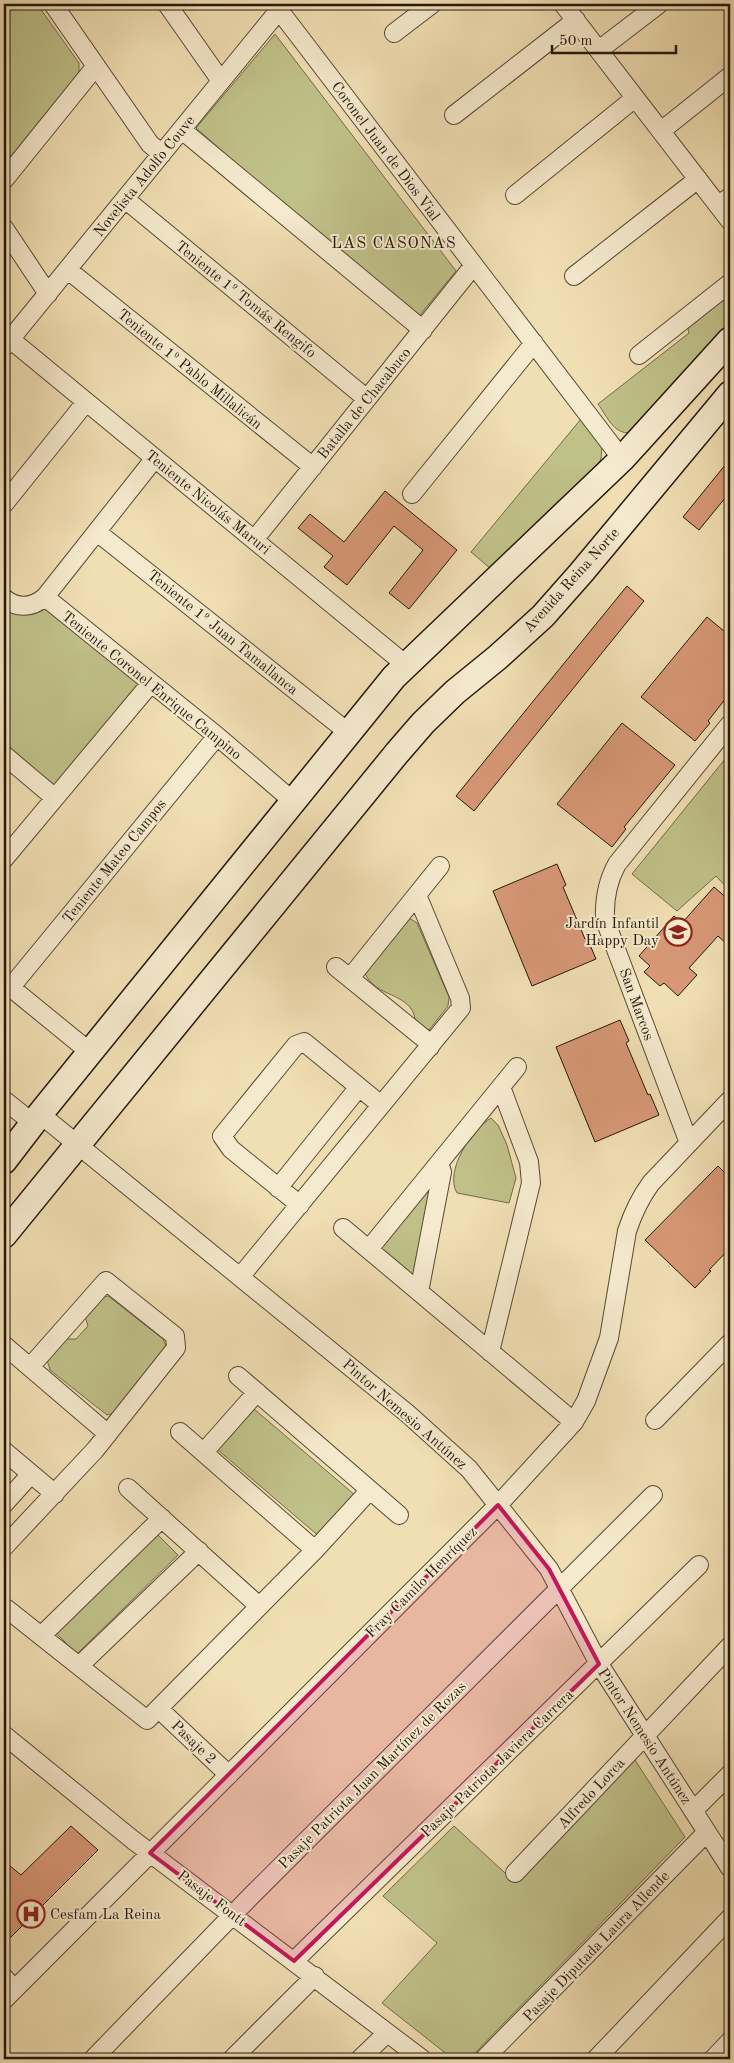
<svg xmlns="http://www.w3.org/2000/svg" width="734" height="2063" font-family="'Old Standard TT',serif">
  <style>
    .green { fill: #c0c089; stroke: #716c4a }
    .building { fill: #d89877; stroke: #22180a }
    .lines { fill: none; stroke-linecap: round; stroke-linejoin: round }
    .lane-casing { stroke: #564a34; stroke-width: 11 }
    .street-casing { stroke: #564a34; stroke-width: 20 }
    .secondary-casing { stroke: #22180a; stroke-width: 28 }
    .lane { stroke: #f6eace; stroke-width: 9 }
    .street { stroke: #f6eace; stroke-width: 18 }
    .secondary { stroke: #f6eace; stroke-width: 25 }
    .marked { fill: #c2185b; fill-opacity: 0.2; stroke: #c2185b; stroke-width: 4; stroke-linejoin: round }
    .labels { text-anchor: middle; stroke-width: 4; stroke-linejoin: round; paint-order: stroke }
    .street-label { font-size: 15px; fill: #22180a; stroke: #f6eace }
    .poi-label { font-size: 15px; fill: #22180a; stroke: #f6eace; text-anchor: end }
    .neighbourhood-label { font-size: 16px; letter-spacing: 1px; fill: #22180a; stroke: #f6eace }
  </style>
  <rect width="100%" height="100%" fill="#f1dfb4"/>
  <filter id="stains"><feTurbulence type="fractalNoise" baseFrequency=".004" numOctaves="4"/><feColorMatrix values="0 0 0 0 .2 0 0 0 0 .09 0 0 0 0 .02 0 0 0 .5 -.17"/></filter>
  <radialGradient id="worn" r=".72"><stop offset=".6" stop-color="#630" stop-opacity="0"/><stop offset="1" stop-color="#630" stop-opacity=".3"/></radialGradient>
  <path class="green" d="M4,4H37L79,63V74L4,166Z
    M275,34L456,271L415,321L196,128Z
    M730,290V326L634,432C615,437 608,418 598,404L689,333L687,325Z
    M581,419L602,446L601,459L595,470L491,569L471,552Z
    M4,602L40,604L148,683L54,791L4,747Z
    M730,753V891L716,876L677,911L632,874Z
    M409,918L417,923L449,997L448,1006L429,1030L416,1022C415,1019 414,1013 412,1010C400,992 374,995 365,973Z
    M491,1118L498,1125L507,1145L516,1178L509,1203L457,1193C444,1171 472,1129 491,1118Z
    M431,1183L418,1274L412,1277L377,1248Z
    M108,1296L163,1339L167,1348L114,1413L107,1415L50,1370L47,1360L65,1339H76L88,1326L85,1316L100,1298Z
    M254,1409L356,1496L321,1538L218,1450Z
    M154,1531L178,1555L77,1654L53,1630Z
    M633,1757L685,1837L471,2057L466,2059H453L382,2003L437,1943L383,1896L454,1826L516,1883Z"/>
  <path class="building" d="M730,459V492L699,530L683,517Z
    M385,491L457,550L409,609L389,593L423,550L394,526L347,585L324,567L333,556L298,528L310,514L344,542Z
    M627,586L644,601L474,811L456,796Z
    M707,617L730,636V693L708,721L710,723L695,741L641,697Z
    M622,723L675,765L624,827L626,829L612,847L557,804Z
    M557,864L566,885L563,887L585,939L587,938L596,959L532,986L493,891Z
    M714,887L730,901V947L718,936L689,968L697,975L678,996L664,983L660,986L644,972L650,966L639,956L674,916L682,923Z
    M620,1020L629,1041L626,1043L648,1095L650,1094L659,1115L595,1142L556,1047Z
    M718,1166L730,1178V1248L709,1270L711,1271L695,1288L645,1240Z
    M71,1826L98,1850L4,1944V1861L21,1875Z"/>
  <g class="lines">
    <g class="lane-casing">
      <path id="lane" d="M4,1971L18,1986"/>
    </g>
    <g class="street-casing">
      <path id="street" d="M53,4L150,144L162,154
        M167,4L221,81
        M563,4L730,221
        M279,10L622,459
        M394,33L432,4
        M599,50L659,4
        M454,115L576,20
        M182,130L423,330
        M661,131L730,76
        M4,180L96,66
        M515,195L635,98
        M125,199L367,399
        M718,205L730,197
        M4,228L48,294
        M68,270L313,467
        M574,276L698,179
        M10,339L406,665
        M4,347L284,4
        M639,355L730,283
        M412,494L534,343
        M4,504L86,402
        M97,532L349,733
        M254,540L474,265
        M45,597L217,736L294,802
        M4,598C17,609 32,608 45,597L155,458
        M4,755L55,798
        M4,859L151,683
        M336,967L427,1041L430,1047
        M350,978L440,866
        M4,982L91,1053
        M11,987L217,736
        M4,1100L33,1123
        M40,1114L408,1414L469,1469L549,1569L599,1664L730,1868
        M689,1143L605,920C604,899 607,882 617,864L730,724
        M278,1188L359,1087
        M300,1205L231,1149L222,1136L296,1045L304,1042L381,1105
        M343,1228L574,1422
        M369,1249L517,1067
        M240,1277L461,1008L460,998L417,895
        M419,1292L442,1172L439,1163
        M4,1345L108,1434
        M490,1352L531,1183L529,1162L501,1087
        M238,1376L399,1515
        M655,1420L730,1343
        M180,1432L315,1550
        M4,1451L55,1494
        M204,1452L257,1392
        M128,1488L259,1606
        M4,1504L31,1474
        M4,1547L95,1450L176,1348L175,1336L106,1281L30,1367
        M7,1609L147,1720L315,1550L369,1491
        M41,1636L162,1518
        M79,1666L199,1551
        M159,1709L229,1775
        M4,1735L133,1840L422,2059
        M693,1811L730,1774
        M515,1873L730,1646
        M294,1961L699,1565
        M4,2000L498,1505L574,1422L586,1401L609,1338L627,1231C633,1213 640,1198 651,1183L730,1100
        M93,2059L251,1896L653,1495
        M232,2059L315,1976
        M360,2059L387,2033
        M484,2059L707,1832
        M596,2059L730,1918
        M713,2059L730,2041"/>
    </g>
    <g class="secondary-casing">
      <path id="secondary" d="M4,1161L40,1114L394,677L622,459L730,340
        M4,1235L397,753L423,723L455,692L498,657L543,616L581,573L730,394"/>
    </g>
    <use href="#lane" class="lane"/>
    <use href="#street" class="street"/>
    <use href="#secondary" class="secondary"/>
  </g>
  <path class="marked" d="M498,1505L549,1569L599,1664L294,1961L150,1853Z"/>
  <defs>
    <g id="school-ring" transform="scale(1.4375)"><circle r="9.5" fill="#f6eace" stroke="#8f2418" stroke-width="1.5"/><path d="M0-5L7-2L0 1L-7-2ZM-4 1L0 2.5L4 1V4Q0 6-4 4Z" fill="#8f2418"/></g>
    <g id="hospital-ring" transform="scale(1.4375)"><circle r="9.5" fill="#f6eace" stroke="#8f2418" stroke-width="1.5"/><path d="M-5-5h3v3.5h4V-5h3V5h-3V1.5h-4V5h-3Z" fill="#8f2418"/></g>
  </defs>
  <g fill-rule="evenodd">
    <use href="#school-ring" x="678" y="932"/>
    <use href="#hospital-ring" x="31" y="1914"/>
  </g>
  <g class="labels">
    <g class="street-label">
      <text transform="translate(386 151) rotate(53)" y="5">Coronel Juan de Dios Vial</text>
      <text transform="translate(144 176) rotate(-51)" y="5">Novelista Adolfo Couve</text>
      <text transform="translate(246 299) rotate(39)" y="5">Teniente 1º Tomás Rengifo</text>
      <text transform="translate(190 369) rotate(39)" y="5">Teniente 1º Pablo Millalicán</text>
      <text transform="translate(364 403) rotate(-51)" y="5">Batalla de Chacabuco</text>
      <text transform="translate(208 502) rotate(39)" y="5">Teniente Nicolás Maruri</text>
      <text transform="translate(571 580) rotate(-48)" y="5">Avenida Reina Norte</text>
      <text transform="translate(223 632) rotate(39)" y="5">Teniente 1º Juan Tamallanca</text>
      <text transform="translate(152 685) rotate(39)" y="5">Teniente Coronel Enrique Campino</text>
      <text transform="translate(114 861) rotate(-51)" y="5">Teniente Mateo Campos</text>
      <text transform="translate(637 1004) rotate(70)" y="5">San Marcos</text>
      <text transform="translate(405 1414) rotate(41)" y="5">Pintor Nemesio Antúnez</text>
      <text transform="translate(421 1582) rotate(-45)" y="5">Fray Camilo Henríquez</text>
      <text transform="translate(645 1736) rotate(57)" y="5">Pintor Nemesio Antúnez</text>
      <text transform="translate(194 1742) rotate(44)" y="5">Pasaje 2</text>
      <text transform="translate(497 1763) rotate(-44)" y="5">Pasaje Patriota Javiera Carrera</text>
      <text transform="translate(372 1775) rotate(-45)" y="5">Pasaje Patriota Juan Martínez de Rozas</text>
      <text transform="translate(591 1793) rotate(-47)" y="5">Alfredo Lorca</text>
      <text transform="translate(212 1898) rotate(37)" y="5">Pasaje Fontt</text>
      <text transform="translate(596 1946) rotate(-46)" y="5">Pasaje Diputada Laura Allende</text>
    </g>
    <g class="poi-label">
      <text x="659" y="928">Jardín Infantil<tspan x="659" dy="17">Happy Day</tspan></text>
      <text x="50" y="1919" text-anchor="start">Cesfam La Reina</text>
    </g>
    <g class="neighbourhood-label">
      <text x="394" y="248">LAS CASONAS</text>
    </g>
  </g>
  <rect width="734" height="2063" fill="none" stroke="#f1dfb4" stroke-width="20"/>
  <rect x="5" y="5" width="724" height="2053" fill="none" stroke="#22180a" stroke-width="2.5"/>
  <rect x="10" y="10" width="714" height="2043" fill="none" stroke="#22180a"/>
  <path d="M552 45v8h124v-8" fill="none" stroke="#22180a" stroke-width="2.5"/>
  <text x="559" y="45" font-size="15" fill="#22180a" stroke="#f6eace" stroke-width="4" paint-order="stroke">50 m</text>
  <rect width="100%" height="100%" filter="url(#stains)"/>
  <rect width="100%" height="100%" fill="url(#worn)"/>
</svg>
